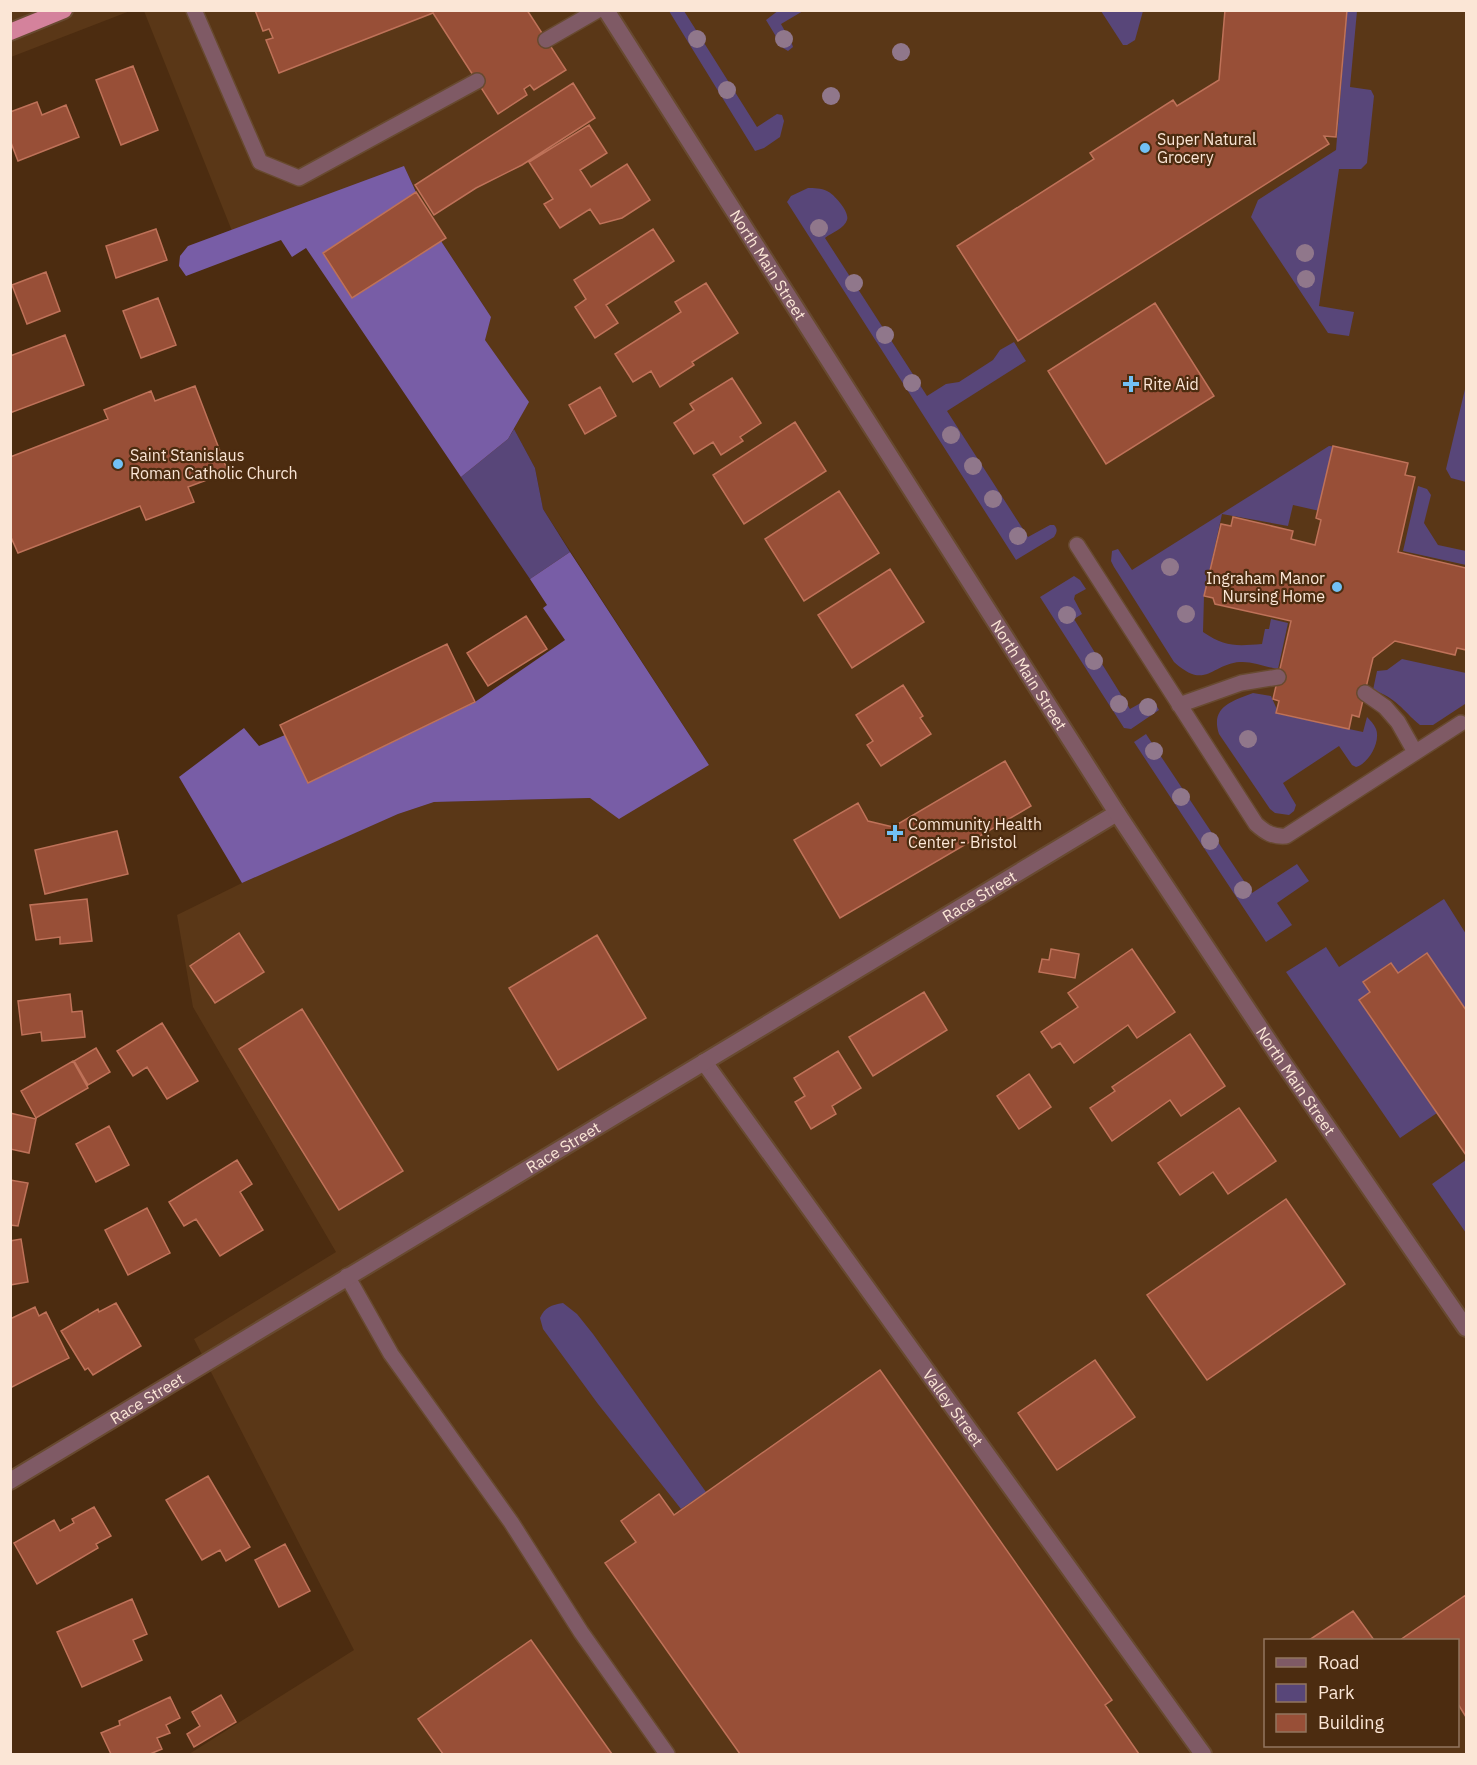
<svg xmlns="http://www.w3.org/2000/svg" width="1477" height="1765" font-family="'IBM Plex Sans',sans-serif">
  <style>
    .built { fill: #5a3717; fill-rule: evenodd }
    .green { fill: #584679 }
    .forest { fill: #785da6 }
    .building { fill: #984f37; stroke: #bf7259; stroke-width: 1.5 }
    .lines { fill: none; stroke-linecap: round; stroke-linejoin: round }
    .service-casing { stroke: #684a30; stroke-width: 18 }
    .minor-casing { stroke: #684a30; stroke-width: 20 }
    .tertiary-casing { stroke: #684a30; stroke-width: 20 }
    .trunk-casing { stroke: #684a30; stroke-width: 20 }
    .service { stroke: #7f5a65; stroke-width: 15 }
    .minor { stroke: #7f5a65; stroke-width: 16 }
    .tertiary { stroke: #7f5a65; stroke-width: 16 }
    .trunk { stroke: #d4829c; stroke-width: 16 }
    .tree { fill: #90778b }
    .poi-dot { fill: #72c1f5; stroke: #4c2c10; stroke-width: 2 }
    .labels { text-anchor: middle; stroke-width: 4.5; stroke-linejoin: round; paint-order: stroke }
    .poi-label { font-size: 16px; fill: #fbe6d6; stroke: #4c2c10; text-anchor: start }
    .street-label { font-size: 16px; fill: #fbe6d6; stroke: #4c2c10 }
  </style>
  <rect width="100%" height="100%" fill="#4c2c10"/>
  <path class="built" d="M11,11H130L11,57Z
    M144,11H1466V1754H189L354,1650L194,1339L336,1252L193,1007L177,915L242,883L333,842L398,814L434,802L590,798L709,765L543,509L535,468L514,429L528,402L484,339L491,317L441,241L404,167L232,231ZM1266,1640H1458V1746H1266Z"/>
  <path class="green" d="M779,10L803,11L781,24L792,44L793,47L788,51L783,48L766,20Z
    M669,11H684L757,127L777,114L782,115L784,121L780,137L764,148L755,151Z
    M1101,11H1143L1135,40L1127,45H1123Z
    M1347,11H1357L1350,87L1371,90L1374,96L1367,163L1361,169H1339L1319,306L1354,312L1349,336L1328,333L1251,217L1258,200L1336,150Z
    M808,188C814,188 821,188 827,191C834,194 850,212 847,220C845,228 831,233 825,238L927,396L946,384L959,382L993,360L1000,350L1014,342L1026,361L947,411L1028,537L1050,525H1054C1058,529 1057,532 1054,537L1016,560L787,202L791,196Z
    M1466,385V482L1451,478L1446,469Z
    M514,429L535,468L543,509L570,552L530,579L461,477L508,439Z
    M1329,446L1339,447L1324,512L1293,505L1288,526L1222,514L1204,596L1203,632C1225,647 1236,646 1262,644L1265,629H1269L1271,619L1288,623L1278,669C1266,667 1251,661 1240,662C1211,664 1206,691 1174,662L1114,567L1111,561L1112,551L1118,549L1132,570Z
    M1418,486L1427,489L1431,495L1424,523L1438,545L1466,551V565L1403,551Z
    M1074,576L1080,580L1086,589L1075,595L1074,599L1082,614L1074,619L1130,709L1146,700L1154,701L1159,710L1131,729L1124,728L1040,597Z
    M1402,659L1466,673V705L1465,704L1433,725H1420C1402,710 1397,698 1373,690L1377,671L1387,670Z
    M1253,693L1271,696L1279,714L1363,732L1367,717C1370,720 1374,724 1376,729C1381,742 1368,764 1356,767L1352,765L1339,746L1283,783L1296,805L1294,811L1289,815L1275,813L1270,809L1219,734C1210,707 1232,701 1253,693Z
    M1146,734L1252,893L1297,864L1309,881L1277,903L1292,925L1266,942L1134,742Z
    M1444,899L1466,934V1010L1427,953L1398,973L1390,963L1363,982L1370,992L1359,1000L1437,1113L1400,1138L1286,972L1326,947L1339,967Z
    M1466,1160V1233L1432,1184Z
    M563,1303L577,1314L593,1334L706,1492L681,1509L598,1404L543,1329L540,1318C545,1307 551,1305 563,1303Z"/>
  <path class="forest" d="M404,166L416,192L323,253L352,298L441,241L491,317L485,340L529,402L508,439L461,477L306,248L292,257L281,240L186,276L179,266L180,256L188,246Z
    M570,552L709,765L619,819L590,798L434,802L398,814L242,883L179,777L244,728L259,746L285,735L308,783L475,702L565,640L543,608L547,605L530,579Z"/>
  <path class="building" d="M255,10H527L566,70L534,90L530,85L524,89L527,95L498,114L433,13L279,73L266,40L273,38L269,29L263,31Z
    M1225,10H1347L1336,137L1324,136L1329,144L1018,341L957,246L1094,159L1090,153L1173,100L1177,106L1219,80Z
    M133,66L158,130L121,145L96,80Z
    M573,83L595,118L522,165L476,188L434,215L415,185Z
    M37,102L42,115L66,105L79,137L18,161L10,140V112Z
    M589,125L607,153L580,170L591,187L627,164L650,200L622,218L600,224L590,209L560,228L544,204L553,199L529,162Z
    M416,192L446,238L352,298L323,253Z
    M156,229L167,260L116,278L106,246Z
    M653,229L674,261L606,305L618,323L595,338L575,307L586,299L574,280Z
    M46,272L60,311L27,324L12,285Z
    M706,283L738,333L692,362L694,365L660,387L651,371L633,382L615,354L681,312L675,302Z
    M158,298L176,345L141,358L123,311Z
    M1155,303L1214,396L1106,464L1048,371Z
    M65,335L84,385L10,413V356Z
    M732,378L761,423L740,437L743,441L721,455L713,442L694,454L674,423L694,410L690,404Z
    M195,386L228,472L188,487L194,502L146,520L140,506L18,553L10,535V457L108,419L104,410L151,391L155,401Z
    M600,387L616,416L585,434L569,405Z
    M795,422L826,471L744,524L713,475Z
    M1333,446L1408,463L1405,475L1415,477L1398,552L1466,568V650L1457,648L1455,655L1395,641L1373,658L1359,717L1352,715L1349,729L1276,713L1279,701L1273,699L1291,621L1215,604L1213,598L1204,596L1221,524L1231,526L1233,517L1293,531L1291,539L1315,545L1321,520L1316,518Z
    M839,491L879,553L804,601L765,539Z
    M890,569L924,622L852,668L818,615Z
    M526,616L547,649L488,686L467,653Z
    M447,644L475,702L308,783L280,725Z
    M903,685L923,716L920,718L931,734L881,766L867,745L873,741L856,715Z
    M1005,761L1031,806L840,918L794,840L858,803L868,821L893,827Z
    M117,831L128,874L45,894L35,850Z
    M87,899L92,941L60,944V937L36,940L30,905Z
    M239,933L264,972L215,1003L190,966Z
    M597,935L646,1018L558,1070L509,988Z
    M1051,949L1079,954L1075,978L1039,972L1042,959L1049,960Z
    M1132,949L1175,1012L1137,1038L1128,1025L1074,1063L1060,1043L1052,1048L1041,1032L1078,1007L1068,993Z
    M1427,953L1466,1010V1155L1359,1000L1370,992L1363,982L1391,963L1398,973Z
    M924,992L947,1030L873,1076L849,1037Z
    M70,994L72,1012L82,1011L85,1037L42,1041L41,1032L22,1035L18,1001Z
    M302,1009L403,1171L339,1210L239,1049Z
    M162,1023L198,1081L167,1099L147,1067L133,1076L117,1051Z
    M1190,1034L1225,1086L1181,1116L1170,1100L1112,1141L1090,1108L1115,1091L1112,1087Z
    M96,1048L110,1072L88,1085L74,1061Z
    M838,1051L861,1088L832,1106L836,1114L811,1129L795,1102L805,1096L794,1078Z
    M73,1061L88,1088L36,1118L21,1091Z
    M1029,1074L1051,1107L1019,1129L997,1096Z
    M1239,1108L1276,1161L1228,1194L1213,1172L1180,1195L1158,1163Z
    M10,1113L36,1119L29,1153L10,1149Z
    M109,1126L129,1165L96,1182L76,1144Z
    M237,1160L252,1184L240,1192L263,1230L220,1256L196,1219L184,1226L169,1202Z
    M10,1180L28,1183L18,1226L10,1225Z
    M1286,1199L1345,1284L1207,1380L1147,1295Z
    M147,1208L170,1253L128,1275L105,1230Z
    M21,1239L28,1282L10,1285V1241Z
    M116,1303L141,1346L93,1375L88,1368L85,1370L61,1331L98,1309L99,1312Z
    M35,1307L39,1316L46,1312L69,1358L10,1388V1319Z
    M1095,1360L1135,1417L1057,1470L1018,1413Z
    M880,1370L1112,1700L1105,1705L1139,1754H740L605,1563L636,1542L621,1521L659,1494L674,1515Z
    M208,1476L250,1547L226,1561L220,1550L202,1560L166,1500Z
    M94,1507L111,1536L96,1544L98,1548L37,1584L14,1543L54,1520L60,1531L74,1523L72,1519Z
    M285,1544L310,1591L279,1607L255,1560Z
    M1466,1595V1717L1458,1704V1640H1400Z
    M132,1599L147,1634L133,1640L142,1660L82,1687L57,1632Z
    M1353,1611L1374,1640H1309Z
    M531,1640L612,1754H443L418,1719Z
    M221,1695L236,1722L194,1747L187,1734L200,1726L192,1712Z
    M170,1697L180,1718L166,1725L170,1733L157,1738L162,1749L150,1754H111L101,1733L120,1725L119,1721Z"/>
  <g class="lines">
    <g class="service-casing">
      <path id="service" d="M194,10L260,162L299,178L477,81
        M546,40L598,10
        M1077,545L1256,824C1266,833 1273,837 1286,836L1461,723
        M1365,693L1385,707L1398,722L1415,752
        M1179,705L1241,683L1278,677
        M347,1276L391,1354L511,1522L581,1632L667,1754"/>
    </g>
    <g class="minor-casing">
      <g id="minor">
        <path id="s1" d="M704,1062L1203,1754"/>
        <path id="s2" d="M10,1481L1117,813"/>
      </g>
    </g>
    <g class="tertiary-casing">
      <g id="tertiary">
        <path id="s3" d="M606,10L1117,813L1280,1058L1466,1328"/>
      </g>
    </g>
    <g class="trunk-casing">
      <path id="trunk" d="M10,32L64,10"/>
    </g>
    <use href="#service" class="service"/>
    <use href="#minor" class="minor"/>
    <use href="#tertiary" class="tertiary"/>
    <use href="#trunk" class="trunk"/>
  </g>
  <g class="tree">
    <circle cx="697" cy="39" r="9"/>
    <circle cx="784" cy="39" r="9"/>
    <circle cx="901" cy="52" r="9"/>
    <circle cx="727" cy="90" r="9"/>
    <circle cx="831" cy="96" r="9"/>
    <circle cx="819" cy="228" r="9"/>
    <circle cx="1305" cy="253" r="9"/>
    <circle cx="1306" cy="279" r="9"/>
    <circle cx="854" cy="283" r="9"/>
    <circle cx="885" cy="335" r="9"/>
    <circle cx="912" cy="383" r="9"/>
    <circle cx="951" cy="435" r="9"/>
    <circle cx="973" cy="466" r="9"/>
    <circle cx="993" cy="499" r="9"/>
    <circle cx="1018" cy="536" r="9"/>
    <circle cx="1170" cy="567" r="9"/>
    <circle cx="1186" cy="614" r="9"/>
    <circle cx="1067" cy="615" r="9"/>
    <circle cx="1094" cy="661" r="9"/>
    <circle cx="1119" cy="704" r="9"/>
    <circle cx="1148" cy="707" r="9"/>
    <circle cx="1248" cy="739" r="9"/>
    <circle cx="1154" cy="751" r="9"/>
    <circle cx="1181" cy="797" r="9"/>
    <circle cx="1210" cy="841" r="9"/>
    <circle cx="1243" cy="890" r="9"/>
  </g>
  <g class="poi-dot">
    <circle cx="1145" cy="148" r="6"/>
    <path d="M1128 375h6v6h6v6h-6v6h-6v-6h-6v-6h6z"/>
    <circle cx="118" cy="464" r="6"/>
    <circle cx="1337" cy="587" r="6"/>
    <path d="M892 824h6v6h6v6h-6v6h-6v-6h-6v-6h6z"/>
  </g>
  <g class="labels">
    <g class="poi-label">
      <text x="1157" y="145">Super Natural<tspan x="1157" dy="18">Grocery</tspan></text>
      <text x="1143" y="390">Rite Aid</text>
      <text x="130" y="461">Saint Stanislaus<tspan x="130" dy="18">Roman Catholic Church</tspan></text>
      <text x="1325" y="584" text-anchor="end">Ingraham Manor<tspan x="1325" dy="18">Nursing Home</tspan></text>
      <text x="908" y="830">Community Health<tspan x="908" dy="18">Center - Bristol</tspan></text>
    </g>
    <g class="street-label">
      <text dy="6" stroke="none"><textPath href="#s3" startOffset="302">North Main Street</textPath></text>
      <text dy="6" stroke="none"><textPath href="#s3" startOffset="788">North Main Street</textPath></text>
      <text dy="6" stroke="none"><textPath href="#s2" startOffset="1132">Race Street</textPath></text>
      <text dy="6" stroke="none"><textPath href="#s3" startOffset="1274">North Main Street</textPath></text>
      <text dy="6" stroke="none"><textPath href="#s2" startOffset="646">Race Street</textPath></text>
      <text dy="6" stroke="none"><textPath href="#s2" startOffset="160">Race Street</textPath></text>
      <text dy="6" stroke="none"><textPath href="#s1" startOffset="426">Valley Street</textPath></text>
    </g>
  </g>
  <rect width="1477" height="1765" fill="none" stroke="#fbe6d6" stroke-width="24"/>
  <rect x="1264" y="1639" width="195" height="108" fill="#4c2c10" stroke="#92765f" stroke-width="1.5"/>
  <rect x="1276" y="1658" width="30" height="9" fill="#7f5a65" stroke="#92765f" stroke-width="1.5"/>
  <text x="1318" y="1669" font-size="18" fill="#fbe6d6">Road</text>
  <rect x="1276" y="1684" width="30" height="18" fill="#584679" stroke="#92765f" stroke-width="1.5"/>
  <text x="1318" y="1699" font-size="18" fill="#fbe6d6">Park</text>
  <rect x="1276" y="1714" width="30" height="18" fill="#984f37" stroke="#92765f" stroke-width="1.5"/>
  <text x="1318" y="1729" font-size="18" fill="#fbe6d6">Building</text>
</svg>
